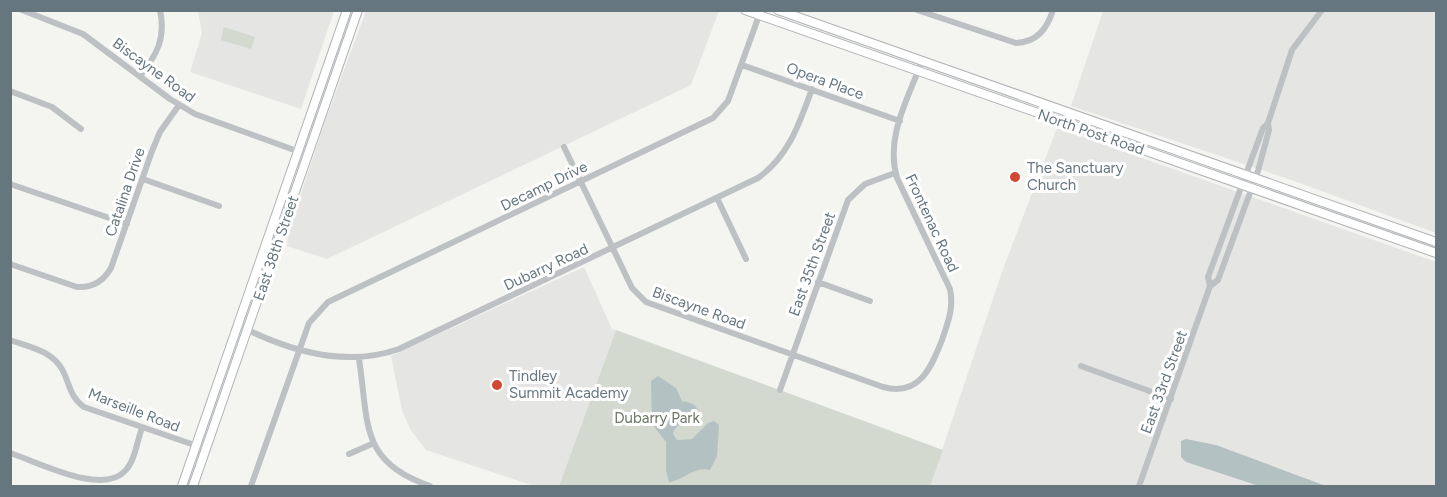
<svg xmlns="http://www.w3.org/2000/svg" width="1447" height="497" font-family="Figtree,sans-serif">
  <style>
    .built { fill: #e5e5e4 }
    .green { fill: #d4d9d0 }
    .water { fill: #b4c1c3 }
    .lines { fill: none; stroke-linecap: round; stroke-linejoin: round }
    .major-casing { stroke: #b1b5b8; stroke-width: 10 }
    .minor { stroke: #bdc1c4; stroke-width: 6 }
    .major { stroke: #fff; stroke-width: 8 }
    .poi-dot { fill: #d34832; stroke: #fff; stroke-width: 2 }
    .labels { text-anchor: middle; stroke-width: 6; stroke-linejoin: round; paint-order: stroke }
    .street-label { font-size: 15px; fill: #66767f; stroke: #fff }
    .poi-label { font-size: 15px; fill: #66767f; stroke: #fff; text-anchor: start }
    .park-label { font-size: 15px; fill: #6a7764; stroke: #fff }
  </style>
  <rect width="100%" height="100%" fill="#f4f4f1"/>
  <path class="built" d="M198,11H334L301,109L190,72L202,33Z
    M366,11H719L691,85L327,259L287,246L288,233L325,121Z
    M1103,11H1436V233L1297,182L1071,106Z
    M1057,128L1436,262V486H930L1003,269Z
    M584,267L612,329L616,330L559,486H534L426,450L410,429L402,410L391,356Z"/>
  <path class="green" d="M224,27L255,37L251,49L221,40Z
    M616,330L943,450L930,486H559Z"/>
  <path class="water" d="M658,376L676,388L682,401C693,402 703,408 696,420C686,423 676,422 673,434L677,440L692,439L708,423L714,421L719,425L717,456L710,470C694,466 684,480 669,482L666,471V442L652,424L651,381Z
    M1186,439L1216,445L1326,486H1259L1186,462L1181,457V441Z"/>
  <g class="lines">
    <g class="major-casing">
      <path id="major" d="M745,10L1436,253
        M778,10L1436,242
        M182,486L347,10
        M193,486L358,10"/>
    </g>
    <path class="minor" d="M22,10L83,34L170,99L195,114L308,155
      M917,10L1016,43C1037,42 1047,29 1053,10
      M742,65L900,121
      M140,76C157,55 166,38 160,10
      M10,91L52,107L81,129
      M564,147L632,288L646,302L883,387C919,397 931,368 942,340C948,322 954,308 950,289L897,178C885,137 908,99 922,61
      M143,179L219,206
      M10,184L127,224
      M717,198L746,259
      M10,264L77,287C92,288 103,282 111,268L152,151L160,132L179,105
      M818,282L870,301
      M1210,286L1218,280L1258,171L1269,130L1268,123
      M238,325C288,351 345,368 399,349L758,178C789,156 799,124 812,89
      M10,340C30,347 53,351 63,371C70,385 70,397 84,407L206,449
      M359,359C369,423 359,462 430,486
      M1081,366L1171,399
      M780,390L848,200L865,184L895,173
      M10,453C38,462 102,496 125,471C135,461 137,441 142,428
      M349,454L374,443
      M251,486L309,323L328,302L713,118L728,101L761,10
      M1139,486L1210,286L1208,277L1263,128L1268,123L1292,50L1322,10"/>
    <use href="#major" class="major"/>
  </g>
  <g class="poi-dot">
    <circle cx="1015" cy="177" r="6"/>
    <circle cx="497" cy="385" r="6"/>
  </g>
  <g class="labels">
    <g class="street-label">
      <text transform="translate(154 70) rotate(36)" y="5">Biscayne Road</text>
      <text transform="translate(825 81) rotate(20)" y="5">Opera Place</text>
      <text transform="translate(1091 132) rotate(19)" y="5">North Post Road</text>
      <text transform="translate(544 186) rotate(-26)" y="5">Decamp Drive</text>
      <text transform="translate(125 192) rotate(-71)" y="5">Catalina Drive</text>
      <text transform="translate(932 223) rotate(65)" y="5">Frontenac Road</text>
      <text transform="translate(276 248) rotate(-71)" y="5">East 38th Street</text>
      <text transform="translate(812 264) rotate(-70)" y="5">East 35th Street</text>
      <text transform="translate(546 267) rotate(-25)" y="5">Dubarry Road</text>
      <text transform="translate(699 308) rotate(20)" y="5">Biscayne Road</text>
      <text transform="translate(1164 382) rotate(-70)" y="5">East 33rd Street</text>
      <text transform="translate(134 410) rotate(21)" y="5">Marseille Road</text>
    </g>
    <g class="poi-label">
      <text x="1027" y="173">The Sanctuary<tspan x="1027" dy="17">Church</tspan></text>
      <text x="509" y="381">Tindley<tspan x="509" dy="17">Summit Academy</tspan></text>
    </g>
    <g class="park-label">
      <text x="657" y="423">Dubarry Park</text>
    </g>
  </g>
  <rect width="1447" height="497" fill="none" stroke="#66767f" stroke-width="24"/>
</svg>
